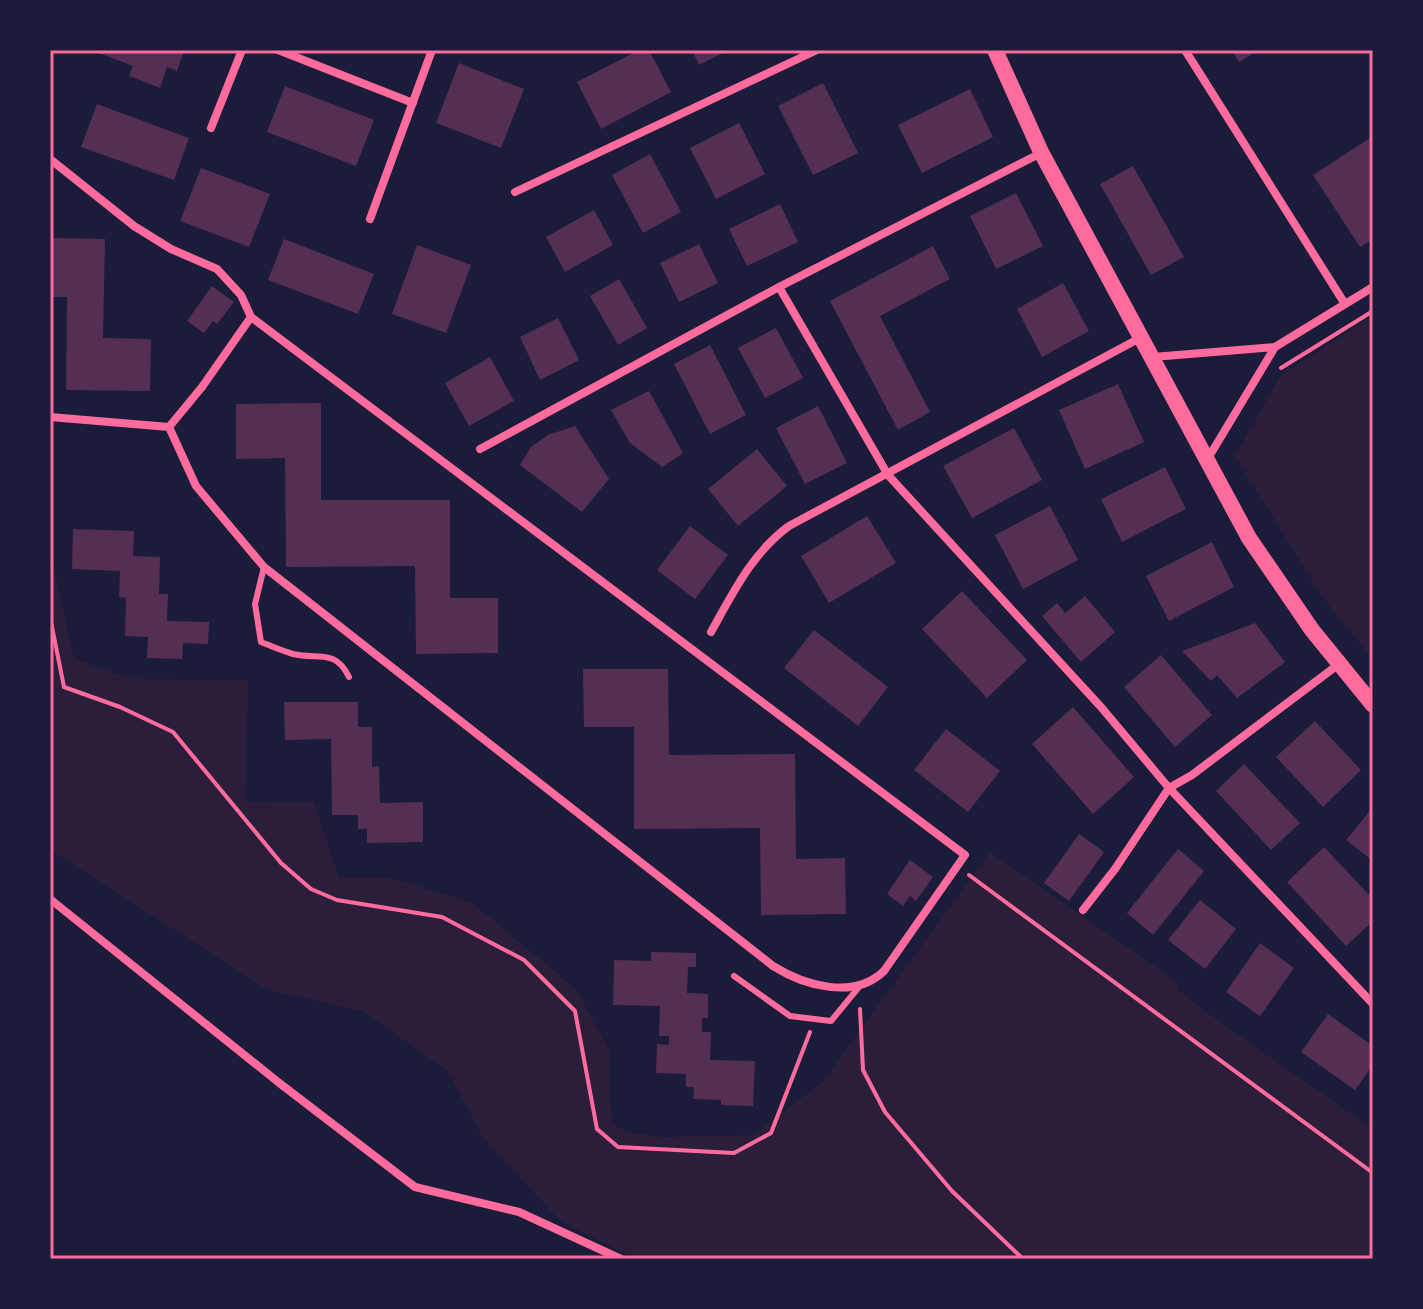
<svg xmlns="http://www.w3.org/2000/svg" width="1423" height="1309" font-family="'Titillium Web',sans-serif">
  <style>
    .green { fill: #2a1e3b }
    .building { fill: #542f53 }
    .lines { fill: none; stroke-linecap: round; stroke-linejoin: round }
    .path { stroke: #ff6b9d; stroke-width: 4 }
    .service { stroke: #ff6b9d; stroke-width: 6 }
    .minor { stroke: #ff6b9d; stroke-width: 8 }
    .secondary { stroke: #ff6b9d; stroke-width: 16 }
    .neatline { fill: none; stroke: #ff6b9d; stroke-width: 3 }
  </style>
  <rect width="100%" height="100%" fill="#1b1b3a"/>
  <path class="green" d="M1373,316V660L1323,598L1235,456L1281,375Z
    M50,550L74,658L129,679L248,680L246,802L314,801L339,877L390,878L471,902L576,989L610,1052V1100L613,1125L629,1132L661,1137L754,1135L823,1081L990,852L1180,984L1177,989L1224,1025L1373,1129V1259H636L560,1221L483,1138L448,1071L362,1011L268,990L50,850Z"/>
  <path class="building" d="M91,50H181L184,51L177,71L167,67L160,88L129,76L133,66Z
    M639,50H649L671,92L601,129L577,82Z
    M692,50H729L699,65Z
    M1232,50H1259L1239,62Z
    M459,63L524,89L501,148L436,123Z
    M823,83L858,153L813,175L778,106Z
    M285,86L374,120L356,166L267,132Z
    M970,89L993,137L922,173L898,125Z
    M97,104L189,138L174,180L81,147Z
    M739,123L765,174L716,199L690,148Z
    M1373,136V239L1360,247L1313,175Z
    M650,154L681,212L643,233L612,175Z
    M1133,166L1184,257L1151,275L1100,184Z
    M201,168L270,194L249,247L180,221Z
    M1016,193L1043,246L996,269L970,216Z
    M780,204L798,242L747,266L729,229Z
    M594,210L613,245L565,272L546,237Z
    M50,238L105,239L103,338L151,339L150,391L66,390L67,297H50Z
    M284,239L374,274L358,314L268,280Z
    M699,244L718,283L679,302L660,263Z
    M417,245L471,265L446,333L392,314Z
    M933,246L950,279L880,316L930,412L898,430L830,301Z
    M619,279L647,328L618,345L590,296Z
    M1063,283L1089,331L1042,357L1017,309Z
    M212,286L234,302L217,324L213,321L204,333L187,321Z
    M558,318L579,360L540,380L520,337Z
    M776,328L803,378L765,398L738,348Z
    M710,345L746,415L710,434L674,364Z
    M490,357L514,401L469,426L445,383Z
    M1118,384L1144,442L1085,469L1059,410Z
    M649,391L683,453L662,467L630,443L611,410Z
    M321,403V500H450V598H498V653L416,654L415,566L286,567L285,458L236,459V404Z
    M818,406L847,463L805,484L776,428Z
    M575,426L609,479L582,512L520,465L531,447L548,435Z
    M1014,428L1042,480L972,518L943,466Z
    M757,449L787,486L738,526L708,489Z
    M1165,467L1186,509L1122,542L1101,499Z
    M1050,506L1078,560L1023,589L995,535Z
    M867,516L896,563L829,603L801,556Z
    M690,526L728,555L695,599L657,570Z
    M73,529L134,531L133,556L160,557L159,594H168L167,621L209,622L208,644L183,643L182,659L147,658L148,637L125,636L126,598L119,597L120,571L72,569Z
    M1212,542L1234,587L1169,621L1146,576Z
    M962,591L1027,660L987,698L922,629Z
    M1085,596L1115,632L1081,662L1042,616L1057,603L1065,613Z
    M1255,623L1285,662L1237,698L1217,675L1211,681L1182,651Z
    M814,630L888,687L858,726L784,668Z
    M1161,655L1212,715L1175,747L1124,687Z
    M583,669H668L669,755L795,754L796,859L845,858L846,914L761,915L760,828L634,829V727H584Z
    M284,702H358V727H372V767L379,766L380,803L423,802V842L367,843V829H358V815H332L331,739L285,740Z
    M1073,707L1134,777L1093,814L1032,744Z
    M1315,721L1361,770L1323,807L1276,757Z
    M946,729L1000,771L968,812L914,770Z
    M1244,764L1300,823L1271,850L1216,791Z
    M1373,807V861L1346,840Z
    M1079,834L1104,852L1069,901L1044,883Z
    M1324,847L1373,899V921L1346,946L1287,882Z
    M1178,849L1204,871L1153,935L1127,913Z
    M910,860L933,877L916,901L910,896L903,906L887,894Z
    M1200,900L1236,929L1205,969L1168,940Z
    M1260,943L1294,968L1260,1016L1226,992Z
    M651,952L696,953V967H688L687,993L708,994V1018H702V1032H711L710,1060L755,1061L753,1106L721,1105V1100L693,1099L694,1087H686V1074L656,1073L657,1044L669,1045V1036H659L660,1006L613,1005L614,960L651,961Z
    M1328,1014L1373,1046V1065L1355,1090L1301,1052Z"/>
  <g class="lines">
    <path class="path" d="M1281,368L1373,311
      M50,617L64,687L120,707L173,732L281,863L311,889L337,900L442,917L524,960L575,1011L597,1129L618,1147L734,1153L771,1133L810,1032
      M969,875L1373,1173
      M860,1009L863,1070L885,1112L952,1191L1023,1259"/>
    <path class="service" d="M264,567L255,604L261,642C271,646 282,651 293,654C318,660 335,648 349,677
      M734,976L790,1016L831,1021L859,987"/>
    <path class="minor" d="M278,50L413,103
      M1185,50L1345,304
      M211,128L242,50
      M50,159L134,226L171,249L217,269L241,295L251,317L965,855L884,971C854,1000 805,986 773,966L264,567L196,486L169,427
      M515,192L817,50
      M370,219L432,50
      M779,287L888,475L1101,707L1169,788L1373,1004
      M1153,357L1275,347
      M50,417L169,427
      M169,427L202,387L251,317
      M480,449L779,287L1041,153
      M1207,460L1275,347L1373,287
      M711,632C733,593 752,553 789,526L1140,338
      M50,899L278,1082L415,1187L519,1212L621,1259
      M1083,910L1115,869L1169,788L1192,775L1339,664"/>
    <path class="secondary" d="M995,50L1041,152L1249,538L1312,630L1373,705"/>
  </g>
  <rect width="1423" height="1309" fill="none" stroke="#1b1b3a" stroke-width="104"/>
  <rect x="52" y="52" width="1319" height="1205" class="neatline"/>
</svg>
